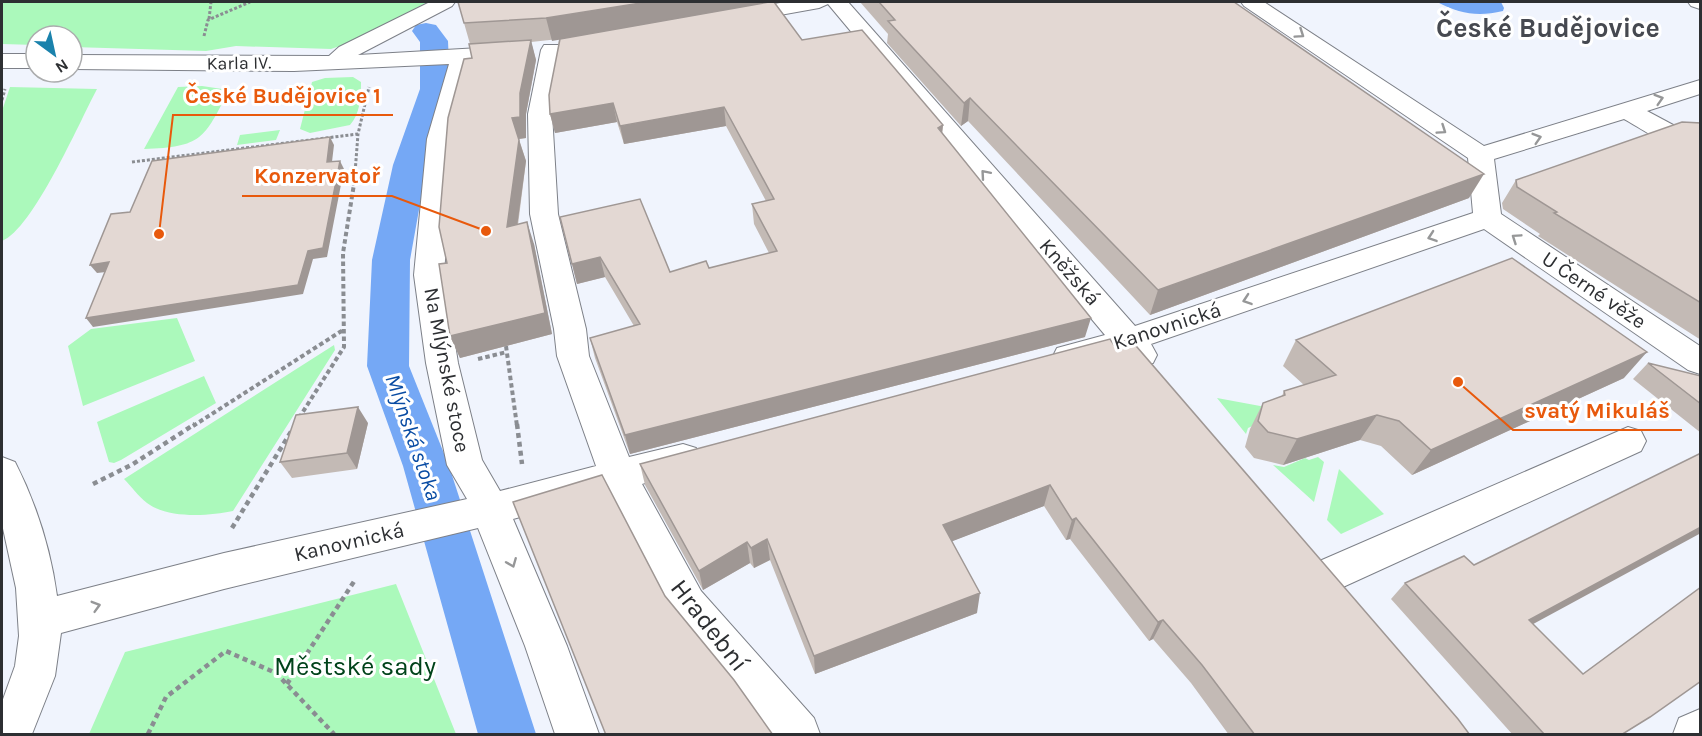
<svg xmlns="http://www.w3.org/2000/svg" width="1702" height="736" font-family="Karla,sans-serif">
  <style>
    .green { fill: #abf9bb }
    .water { fill: #75a8f5 }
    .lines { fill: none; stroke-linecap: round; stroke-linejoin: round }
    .canal { fill: #75a8f5; fill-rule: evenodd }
    .minor-casing { stroke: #7d8088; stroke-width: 2 }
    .path-far2 { stroke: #8a8d92; stroke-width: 3; stroke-dasharray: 3 2; stroke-linecap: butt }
    .path-far1 { stroke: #8a8d92; stroke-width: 4; stroke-dasharray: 4.5 3; stroke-linecap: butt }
    .path { stroke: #8a8d92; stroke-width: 4.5; stroke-dasharray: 5 4; stroke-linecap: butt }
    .minor { fill: #fff; fill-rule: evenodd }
    .wall { fill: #c3bab5 }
    .shaded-wall { fill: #9f9794 }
    .building { fill: #e3d8d3; stroke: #9f9794; stroke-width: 1.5 }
    .oneway { stroke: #969798 }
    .labels { text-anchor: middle; stroke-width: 6; stroke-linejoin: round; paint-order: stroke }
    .far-street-label { font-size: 18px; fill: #2d2f32; stroke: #fff }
    .street-label { font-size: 21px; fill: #2d2f32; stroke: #fff }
    .water-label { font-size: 22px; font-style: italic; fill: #084ba3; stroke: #fff }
    .near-street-label { font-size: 26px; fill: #2d2f32; stroke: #fff }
    .near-park-label { font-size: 26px; fill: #00431a; stroke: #fff }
    .far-town-label { font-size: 27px; font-weight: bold; fill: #464950; stroke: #fff }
    .leader { fill: none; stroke: #e8590c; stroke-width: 2 }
    .callout-dot { fill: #e8590c; stroke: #fff; stroke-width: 2 }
    .callout-label { font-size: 22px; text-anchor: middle; font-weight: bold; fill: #e8590c; stroke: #fff; stroke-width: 6; stroke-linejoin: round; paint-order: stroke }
  </style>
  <rect width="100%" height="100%" fill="#f0f4fd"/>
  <path class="green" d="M2,2H428L346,44L331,49L236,46L206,51L72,47V36H36V45L2,44Z
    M353,77L361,82C361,97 360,114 350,125L310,133L300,129L312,82L325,78Z
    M202,86L229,90C204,139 202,147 144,149L178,87Z
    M10,87L97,89C79,123 33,229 2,241V111Z
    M280,130L276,140L237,145L240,135Z
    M177,318L195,361L83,406L68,346L91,329Z
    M334,345L335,350L233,511C209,516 168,519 147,503C138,496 131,486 124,479Z
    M204,376L216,403L121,460L114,463L109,462L97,422Z
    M1217,398L1271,408L1268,419L1248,428L1246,434Z
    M1318,457L1324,462L1314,502L1273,465L1284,467L1305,458L1309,460Z
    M1339,469L1384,514L1341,534L1327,520Z
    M396,584L456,734H89L125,652Z"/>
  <path class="water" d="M1437,2H1501L1504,8L1503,11C1478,17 1460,14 1437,2Z"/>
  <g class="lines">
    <path class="canal" d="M426,23L436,25L448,41L450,89L427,165L410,260L409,366L449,466L536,734H478L403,466L367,366L372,260L393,165L420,89V42L412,31L416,25Z"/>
    <g class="minor-casing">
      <path id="minor" d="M430,2H455L452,6L358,55L515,46L523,48L526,53L523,58L473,63L453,139L444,275L458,363L482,460L500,491L596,466L557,356L554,329L530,214L528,114L541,50L544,45H560L563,50L552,114L558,214L586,329L589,356L629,457L683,444L696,448L701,458L696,468L642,484L701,591L814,718L820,734H769L673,617L609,493L513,519L567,646L599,734H555L525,646L478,528L224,589L61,633L55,676L32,734H2V702L15,666L19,636L16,588L2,524V457L15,462C36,503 51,551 57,596L224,553L467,499L447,465L426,363L414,275L427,139L449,64L294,71L72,69V55L329,56L339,47Z
        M786,2H848L1135,326L1473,213L1468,158L1244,6L1241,2H1264L1484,146L1700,80V94L1647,111L1690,134L1694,139L1690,144C1668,150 1643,129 1624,119L1494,159L1501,214L1700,346V374L1688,370L1484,229L1151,344L1157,355L1153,363C1138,368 1131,365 1121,354L1069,368L1057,364L1053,356L1057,348L1105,335L828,4L819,8L735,23L727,22L724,17L727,12Z
        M1688,2H1700V9L1691,6Z
        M2,54H36V68H2Z
        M1628,427L1641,431L1646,441L1641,451L1343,587L1329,593L1315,587L1309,575L1315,563Z
        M1700,709V734H1673L1679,718Z"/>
    </g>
    <path class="path-far2" d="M209,19L211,2
      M204,36L208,20L250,2
      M2,100L5,89
      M132,162L358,134
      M354,186L358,134L369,87"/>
    <path class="path-far1" d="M506,346L517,426
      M478,359L507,352
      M299,418L344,347L343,253L354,184
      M193,426L343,330"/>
    <path class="path" d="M517,424L522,464
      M93,484L133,464L195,424
      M232,528L292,430
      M287,684L355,580
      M148,734L166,697L226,651L276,673L334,734"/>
    <use href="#minor" class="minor"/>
  </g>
  <path class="wall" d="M860,2H1234L1469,198L1150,315L968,121L961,126L887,43L888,34Z
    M764,3L802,40L943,125L942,133L1085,337L630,454L595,358L590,338L634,326L605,277L577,284L560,217L670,272L709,268L769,253L754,224L752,204L766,201L726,126L624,144L617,122L555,133L550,114L559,39L531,42L536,60L526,114V138L519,139L526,161L518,225L534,244L552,334L460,358L450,336L447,263L472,58L470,44L464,23Z
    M1701,123V340L1538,236L1540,234L1503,209L1502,203L1516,180Z
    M1110,339L1470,735H1229L1191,683L1153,639L1149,641L1070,539L1066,540L1044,506L952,541L977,613L815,674L770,560L754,568L750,563L703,590L645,485L640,464Z
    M1296,340L1624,378L1412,475L1381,446L1360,440L1283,465L1254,458L1245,447L1250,429L1263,403L1282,396L1284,391L1304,385L1283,366Z
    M1648,363L1701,376V433L1633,379Z
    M368,423L357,469L292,478L280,462Z
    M1405,583L1533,624L1583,674L1650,717L1622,735H1513L1391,599Z"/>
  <path class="shaded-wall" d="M647,2H764V4L552,41L546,18Z
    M531,40L536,60L526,114V138L518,139L512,118L520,93Z
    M970,98L968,121L961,126L964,103Z
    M613,103L617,122L555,133L550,114Z
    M724,107L726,126L624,144L620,126Z
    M943,125L941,144L938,128Z
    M330,137L334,145L331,170L327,162Z
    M519,140L526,161L514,249L507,227Z
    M340,161L344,169L327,257L313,259L303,294L93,327L86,318Z
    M1484,174L1469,198L1150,315L1158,290Z
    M527,222L534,244L552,334L460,358L450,336Z
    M600,257L605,277L577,284L572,264Z
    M109,262L115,271L97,273L90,265Z
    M1091,318L1085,337L630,454L625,435Z
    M1647,352L1624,378L1412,475L1431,450Z
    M358,407L368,423L357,469L347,453Z
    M1377,415L1360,440L1283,465L1297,439Z
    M1050,485L1044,506L940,546L943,525Z
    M1076,518L1070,539L1066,540L1072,520Z
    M1701,527V533L1511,636L1529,620Z
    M767,539L770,560L754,568L751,548Z
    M747,542L750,563L703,590L699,571Z
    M980,593L977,613L815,674L814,656Z
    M1163,620L1153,639L1149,641L1158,622Z"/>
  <path class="building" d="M458,2H647L546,18L464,23Z
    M769,2H774L802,40L862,30L943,125L938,128L1091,318L625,435L590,338L640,324L600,257L572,264L560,217L640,199L670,272L706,261L709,268L777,251L752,204L774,199L724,107L620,126L613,103L550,114L549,95L560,39Z
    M879,2H1234L1484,174L1158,290L970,98L964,103L888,21L895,20Z
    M531,40L520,93V117L512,118L519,140L507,227L527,222L545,313L450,336L439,264L447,263L439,227L448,118L464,59L472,58L469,44Z
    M1682,122L1701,123V303L1554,213L1557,212L1517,187L1516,180Z
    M330,137L327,162L340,161L323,248L308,251L298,285L86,318L109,262L90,265L111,214L130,212L152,161Z
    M1512,258L1647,352L1431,450L1399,421L1377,415L1297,439L1268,432L1258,421L1263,403L1285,395L1284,391L1336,375L1296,340Z
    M1110,339L1114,345L1130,339L1458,719L1470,735H1255L1202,665L1163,620L1158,622L1076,518L1072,520L1050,485L943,525L980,593L814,656L767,539L751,548L747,542L699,571L640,464Z
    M1648,363L1701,376V404Z
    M358,407L347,453L280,462L296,415Z
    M1701,453V527L1529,620L1583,674L1701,587V681L1650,717L1621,735H1545L1405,583L1464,556L1474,565Z
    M602,475L665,596L734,680L773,735H606L513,502Z"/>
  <defs><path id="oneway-chevron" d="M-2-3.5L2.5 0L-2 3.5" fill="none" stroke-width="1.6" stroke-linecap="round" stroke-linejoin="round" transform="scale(1.5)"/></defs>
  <g class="oneway">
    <use href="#oneway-chevron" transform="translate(1300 34) rotate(34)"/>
    <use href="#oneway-chevron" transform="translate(1659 99) rotate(-17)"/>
    <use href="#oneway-chevron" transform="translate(1442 130) rotate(34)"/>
    <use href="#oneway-chevron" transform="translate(1537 138) rotate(-17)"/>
    <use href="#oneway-chevron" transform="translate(985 174) rotate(-131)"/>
    <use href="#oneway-chevron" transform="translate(1432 237) rotate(161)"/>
    <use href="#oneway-chevron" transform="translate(1516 238) rotate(-146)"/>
    <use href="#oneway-chevron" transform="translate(1247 300) rotate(161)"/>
    <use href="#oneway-chevron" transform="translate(512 563) rotate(68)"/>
    <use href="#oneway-chevron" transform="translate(96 606) rotate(-16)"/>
  </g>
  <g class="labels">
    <g class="far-street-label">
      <text transform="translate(239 63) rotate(-1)" y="6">Karla IV.</text>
    </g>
    <g class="street-label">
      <text transform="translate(1070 272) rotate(49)" y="7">Kněžská</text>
      <text transform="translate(1594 290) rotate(34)" y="7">U Černé věže</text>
      <text transform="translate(1167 326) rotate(-18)" y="7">Kanovnická</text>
      <text transform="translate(447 370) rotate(79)" y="7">Na Mlýnské stoce</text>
      <text transform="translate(349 542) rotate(-13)" y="7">Kanovnická</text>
    </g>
    <g class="water-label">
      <text transform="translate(414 437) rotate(71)" y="8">Mlýnská stoka</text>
    </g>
    <g class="near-street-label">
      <text transform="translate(710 625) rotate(52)" y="9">Hradební</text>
    </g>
    <g class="near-park-label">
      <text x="355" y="675">Městské sady</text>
    </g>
    <g class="far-town-label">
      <text x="1548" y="37">České Budějovice</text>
    </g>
  </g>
  <path class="leader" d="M159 234L173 115H393M486 231L392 196H242M1458 382L1513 430H1682"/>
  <g class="callout-dot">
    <circle cx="159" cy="234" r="6"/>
    <circle cx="486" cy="231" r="6"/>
    <circle cx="1458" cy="382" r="6"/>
  </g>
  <g class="callout-label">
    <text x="283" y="103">České Budějovice 1</text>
    <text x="317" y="183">Konzervatoř</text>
    <text x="1597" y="418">svatý Mikuláš</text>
  </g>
  <rect width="1702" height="736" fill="none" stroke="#2d2f32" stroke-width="6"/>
  <g transform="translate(54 54) rotate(147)"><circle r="28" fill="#ffffff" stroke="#abacad" stroke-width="1.5"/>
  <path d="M0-4.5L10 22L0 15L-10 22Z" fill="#1a82ac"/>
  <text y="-9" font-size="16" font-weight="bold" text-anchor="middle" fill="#2d2f32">N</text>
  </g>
</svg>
